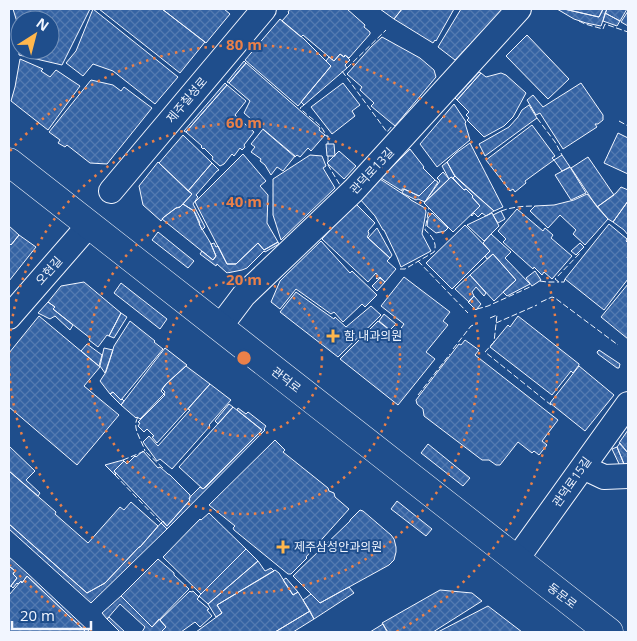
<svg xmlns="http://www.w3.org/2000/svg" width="637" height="641" font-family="'Open Sans','Noto Sans KR',sans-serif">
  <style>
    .building { fill: url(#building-cross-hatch); stroke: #f2f6ff; fill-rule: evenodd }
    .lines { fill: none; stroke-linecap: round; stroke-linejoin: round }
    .street-casing { stroke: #f2f6ff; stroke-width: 26 }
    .secondary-casing { stroke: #f2f6ff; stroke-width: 29 }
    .street { stroke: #1f4e8c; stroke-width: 24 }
    .secondary { stroke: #1f4e8c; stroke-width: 28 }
    .fence { stroke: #f2f6ff; stroke-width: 1; stroke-dasharray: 6 2.5; stroke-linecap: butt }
    .ring { fill: none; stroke: #ea8049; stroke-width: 2.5; stroke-dasharray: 2.5 5 }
    .poi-dot { fill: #ffb74d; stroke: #1f4e8c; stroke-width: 2 }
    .labels { text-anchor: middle; stroke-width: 4; stroke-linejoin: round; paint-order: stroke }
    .street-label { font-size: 12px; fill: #f2f6ff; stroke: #1f4e8c }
    .poi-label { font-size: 12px; fill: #f2f6ff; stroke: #1f4e8c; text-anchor: start }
    .centre { fill: #ea8049; stroke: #1f4e8c; stroke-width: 2.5 }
    .ring-label { font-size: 15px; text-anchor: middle; font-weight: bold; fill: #ea8049; stroke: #1f4e8c; stroke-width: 4; stroke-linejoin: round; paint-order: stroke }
  </style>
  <defs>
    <pattern id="building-cross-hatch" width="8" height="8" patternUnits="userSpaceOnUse" patternTransform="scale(1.25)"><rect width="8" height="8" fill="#3563a3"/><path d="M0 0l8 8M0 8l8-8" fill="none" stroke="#537ab1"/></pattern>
  </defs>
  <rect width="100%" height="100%" fill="#1f4e8c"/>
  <path class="building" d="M13,9H90L62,65L19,55V38L17,22ZM20,20H50V50H20Z
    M93,9L178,77L155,104L113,71L93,64L83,76L66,63L76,51Z
    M99,9H162L205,42L180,73Z
    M162,9H224L230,14L206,43Z
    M290,9H347L365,25L364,27L370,32V34L349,58L345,55L344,57L340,54L334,61L303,35L301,37L282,21L289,13L288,12Z
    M380,9H402L394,19Z
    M402,9H454L436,41L435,40L433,43L394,19Z
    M461,9H503L455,60L438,47Z
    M557,9H564L599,17L603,9H607L601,26L586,23L574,19Z
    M564,9H603L599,17Z
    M607,9H627L620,21L605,13Z
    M628,11V26L621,22Z
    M605,13L620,21L617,26L603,21Z
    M280,19L304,39L331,66L298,106L245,60Z
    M527,35L569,79L548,99L506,56Z
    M382,37L420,58L434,70L436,77L395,126L371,106L374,103L360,90L362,87L347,74L371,47Z
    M340,54L344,57L345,55L350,60L345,65L347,68L304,105L301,102L331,66L326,61L329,57L334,61Z
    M20,59L43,69L41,71L50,77L56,70L80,86L48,130L11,101L15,87Z
    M244,61L246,63L229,83L227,82Z
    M246,63L320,128L319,130L325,135L311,151L308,148L300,157L297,155L295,157L244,113L250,101L229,83Z
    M479,72L481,73L457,100L455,98Z
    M481,73L486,77L501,73L506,75L526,93L513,117L504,126L484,137L467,120L469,118L466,115L469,112L457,100Z
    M91,80L113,85L121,91L124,87L152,108L107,164L90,163L67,145L65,147L58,143L60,140L49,132Z
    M225,83L227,85L186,132L184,131Z
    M343,83L360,105L352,111L355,116L332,134L311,107Z
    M581,83L603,115V120L598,124H595L597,127L563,149L540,113L536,115L527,100L533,95L543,107Z
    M227,85L246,101L235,115L254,132L244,145L245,147L242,150L240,148L234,156L232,154L224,164L220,166L212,159L213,157L204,148L203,149L201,147L202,146L186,132Z
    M454,104L466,122L465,123L470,140L437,167L420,144Z
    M529,105L537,118L485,156L479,144L509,127L518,117L522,110Z
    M532,125L555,156L552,158L554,160L525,181L526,183L515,192L513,189L510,191L486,160Z
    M263,129L295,156L283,171L277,167L271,175L265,165L260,161L261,159L251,152L255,147L251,144Z
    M618,133L628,138V174L604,163Z
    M183,135L212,163L188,191L159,163Z
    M470,143L503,207L494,211L454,175L447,162L456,153Z
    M326,144H334L335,156H327Z
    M410,149L424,167L423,168L435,180L419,196L404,189H402V191L381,178Z
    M339,151L356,166L344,179L327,163Z
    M243,154L266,181L260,186L268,195L267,223L278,242L264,250L258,243L236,264H227L195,202Z
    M310,155L322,156L326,166L323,168L335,188L281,240L273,215V179Z
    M562,155L570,167L562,171L554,160Z
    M588,157L614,195L597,207L571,168Z
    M158,162L192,194L180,207L176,208L164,217L161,221L143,205L139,186Z
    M447,162L455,176L453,178L451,177L449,179L442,166Z
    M212,163L219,170L217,171L196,195L198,197L193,204L205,227L202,230L194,211L183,204L192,194L188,191Z
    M570,167L586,193L571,200L555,175Z
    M443,172L449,179L424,203L440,181L437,178Z
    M455,176L462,183L494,211L486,216L482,213L478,217L474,213L472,216L471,215L480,206L472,197L473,196L466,189L464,190L453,178Z
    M451,177L464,190L466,189L473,196L472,197L480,206L453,232L424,203Z
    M380,179L409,198L411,200L425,208L426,212L422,234L431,251L401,267L397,257L384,230H383L375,216L359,198L374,181L377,183Z
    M435,180L438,182L425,202L418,199L416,200L402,193L404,189L419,196Z
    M621,187L628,190V201L613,222L608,219L597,207L616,193Z
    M587,194L608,219L585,245L573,234L576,230L560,215L548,228L530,211L535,206L554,205L574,200Z
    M628,201V235L624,230L613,222Z
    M355,203L375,223L368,231L369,234L367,237L390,258L387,261L396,269L385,282L380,277L377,279L376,278L378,276L376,273L368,282L322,239Z
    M183,204L194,211L200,223L199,224L210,242L216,256L213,260L162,219L164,217L176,208L180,207Z
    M517,209L543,231L545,228L553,235L551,238L572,256L552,279L544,272L542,275L534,267L533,269L503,242L506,239L498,231Z
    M501,211L505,219L498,223L493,215Z
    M432,213L448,228L445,231L436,233L427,226L428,218Z
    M492,213L499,226L484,241L467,225Z
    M609,224L627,239L626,241L628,243V256L627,258L628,259V279L604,310L565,279Z
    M465,225L490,251L452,289L426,263Z
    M9,226L19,235L11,245L9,243Z
    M377,228L392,255L390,258L368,238Z
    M158,232L194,261L188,268L152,240Z
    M491,234L511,252L505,258L530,284L507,296L503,292L516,280L493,254L487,259L485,256L490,251L483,243Z
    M19,235L36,247L9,281V243L11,245Z
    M321,241L350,273L352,271L377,295L365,307L362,304L343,322L334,312L331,314L296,289L280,309L271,302L280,281Z
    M278,242L279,244L265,252L264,251L247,268L242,270L227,273L217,264L216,266L200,254L202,251L213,260L216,256L211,244L214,243L216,247L218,246L227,264H236L258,243L264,250Z
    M580,243L584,247L576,255L571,251Z
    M493,254L516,280L494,301L470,275Z
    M535,271L541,280L532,286L526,278Z
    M470,275L486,293L484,296L476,287L472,292L474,296L469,302L455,289Z
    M404,277L450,312L443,321L448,325L426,352L435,359L398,405L340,359L378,321L392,332L395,328L399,331L404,324L381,306Z
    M380,278L385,282L377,291L372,286Z
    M84,282L121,313L109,336L107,335L98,347L89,340L90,338L53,309L55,307L48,302L61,286Z
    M121,283L167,319L160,329L114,293Z
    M628,284V339L601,317Z
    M296,292L334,319L335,317L346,327L371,306L381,315L338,357L280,312Z
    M474,296L481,304L476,310L468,302Z
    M48,302L55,307L53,309L73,325L70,330L55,316L50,319L38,313Z
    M121,313L127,317L114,338L109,336Z
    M384,314L396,324L390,330L379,321Z
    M39,316L100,367L84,386L119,415L77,465L9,407V353Z
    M518,316L579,364V365L573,373L571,371L552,395L490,347L508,325L510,327Z
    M130,321L155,341L154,342L163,349L121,400L113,392L110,394L100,381L106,372L114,346Z
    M465,340L479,350L475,355L558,420L542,441L547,445L539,455L534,451L532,453L518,442L500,465H496L489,460H482L424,416L423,409L417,404L416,400L459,344L461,345Z
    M87,344L102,355L99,366L81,351Z
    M104,348L113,350L105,373L100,366Z
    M165,348L187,365L166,384L161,391L164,394L140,419L137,417L136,418L121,405Z
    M599,350L620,364L619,368H617L598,354L597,352Z
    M186,366L210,384L157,443L152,437L154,436L147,429L144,432L138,426L140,423L138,422L165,395L164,394L165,392L162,389L166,384Z
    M579,366L614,395L585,431L550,403Z
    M210,384L231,400L209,425L210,426L172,469L160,459L157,461L143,442L149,436L158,446L190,410L188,409Z
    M113,392L121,400L122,399L124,401L121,405L110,394Z
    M229,404L233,407L218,424L215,421Z
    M233,407L262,430L203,489L179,467Z
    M238,408L246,414L248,412L266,426L264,429L265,430L167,529L161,523L163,521L167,526L190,500L189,499L191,496L200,487L203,489L206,487L262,430L237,410Z
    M628,430V453L619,443Z
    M275,440L285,450L283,452L328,488L329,491L334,493L335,497L349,509L306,557L307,558L291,574H288L234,530L233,528L235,526L209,505Z
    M620,443L628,453V464H624L617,447Z
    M428,444L470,478L463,486L421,453Z
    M9,446L35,471L26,480L40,493L38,496L9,471Z
    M617,447L624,464L620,466L612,449Z
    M143,451L158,468L160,467L168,474L170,475L190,495V497L189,499L190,500L167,526L114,471L124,461L127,464L135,456L136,457Z
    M123,460L124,461L114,471L116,474L115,475L105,465Z
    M9,471L56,512L55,514L88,543L120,507L124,510L131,502L158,526L140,547H139L105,583L87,593L9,524Z
    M397,501L432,529L426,536L391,509Z
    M360,510L363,511L391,535L394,539L396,547V552L394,560L389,565L320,603L293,576L350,521V520Z
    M209,513L246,549L201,594L163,557L200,519L201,520Z
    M161,523L167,529L91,603L9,529V524L87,593L105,583L139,547H140Z
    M246,549L258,561L208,604L199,596Z
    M9,557L27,573L90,632H86L27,576L22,583L21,581L18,584L17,583L13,588L11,586L17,578L13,574L15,571L9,566Z
    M158,559L174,573V575L189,589L152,627L121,596Z
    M258,561L265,571L271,568L274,571L217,605L222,613L216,617L208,604Z
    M9,566L15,571L13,574L17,578L9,588Z
    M275,570L279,573L293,595L298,592L310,611L275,632H196L222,613L217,605Z
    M27,576L86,632H11L9,631V595L21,581L22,583Z
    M286,578L298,592L293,595L283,580Z
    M349,587L354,593L314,619L303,600L311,594L320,603Z
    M440,590L472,593L482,601L433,632H388L382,623Z
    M190,591L191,592L193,591L199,597L197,599L209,609L207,610L212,616L200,627L195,622L181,632H161L166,627L160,620Z
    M121,596L152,627L159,619L166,627L161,632H142L145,627L120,604L107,619L102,613Z
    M488,606L522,632H438Z
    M310,611L314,619L293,632H275Z
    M109,617L125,632H120L107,619Z
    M383,624L387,632H370Z"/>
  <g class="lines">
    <g class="street-casing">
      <path id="street" d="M111,191L264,9
        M9,317L89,225
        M219,328L244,295L354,190L519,9
        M583,467L604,477L628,476
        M516,560L628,404"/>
    </g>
    <g class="secondary-casing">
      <path id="secondary" d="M9,162L609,632"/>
    </g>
    <use href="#street" class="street"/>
    <use href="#secondary" class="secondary"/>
    <path class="fence" d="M579,21L585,24L603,29L605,24L628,32
      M347,68L386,30
      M342,71L387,132L393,125
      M304,105L300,108C310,119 321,122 326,136H328V144
      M537,118L555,142L562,155
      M619,121L628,126
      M328,156V165L340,185
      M501,211C512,207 523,206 535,206
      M418,261L468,313
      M400,269H405L434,252C438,243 431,235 425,230L429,208
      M565,279L564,282H559L555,279L581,252
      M540,281L547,282H559
      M541,302L552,297L555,298L618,345
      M477,309L488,306L532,286
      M490,318L497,315L494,342L485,352L551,405
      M496,323L537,305
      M453,349L471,326L478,323
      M418,395L450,354
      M138,417C131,428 142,440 145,451
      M123,460L145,451L164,469
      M115,475L161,523"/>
  </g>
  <g class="ring">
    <circle cx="244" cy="358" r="78"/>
    <circle cx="244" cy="358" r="156"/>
    <circle cx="244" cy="358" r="235"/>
    <path d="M92 632A313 313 0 0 1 10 565M10 151A313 313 0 1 1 396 632"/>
  </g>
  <g class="poi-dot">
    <path d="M330.5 328.5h5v5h5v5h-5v5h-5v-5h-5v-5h5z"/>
    <path d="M280.5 539.5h5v5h5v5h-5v5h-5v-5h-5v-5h5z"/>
  </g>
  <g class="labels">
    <g class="street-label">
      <text transform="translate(187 100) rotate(-50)" y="4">제주칠성로</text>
      <text transform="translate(372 171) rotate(-47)" y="4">관덕로13길</text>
      <text transform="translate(49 271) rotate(-49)" y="4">오현길</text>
      <text transform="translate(286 380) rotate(38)" y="4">관덕로</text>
      <text transform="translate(572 482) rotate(-55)" y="4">관덕로15길</text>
      <text transform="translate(562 596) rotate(38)" y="4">동문로</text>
    </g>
    <g class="poi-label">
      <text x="344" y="340">함 내과의원</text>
      <text x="294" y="551">제주삼성안과의원</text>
    </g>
  </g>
  <circle cx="244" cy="358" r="8" class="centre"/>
  <g class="ring-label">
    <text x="244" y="50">80 m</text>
    <text x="244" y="128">60 m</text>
    <text x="244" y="207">40 m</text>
    <text x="244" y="285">20 m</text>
  </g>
  <rect width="637" height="641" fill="none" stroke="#f2f6ff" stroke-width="20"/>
  <g transform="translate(35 35) rotate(36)"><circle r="24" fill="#1f4e8c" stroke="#7391ba"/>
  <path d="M0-4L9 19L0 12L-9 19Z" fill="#ffb74d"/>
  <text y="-8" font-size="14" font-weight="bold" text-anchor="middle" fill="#f2f6ff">N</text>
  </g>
  <path d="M12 621v8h79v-8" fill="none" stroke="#f2f6ff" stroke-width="2.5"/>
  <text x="20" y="621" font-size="15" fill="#f2f6ff" stroke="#1f4e8c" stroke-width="4" paint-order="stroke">20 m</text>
</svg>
